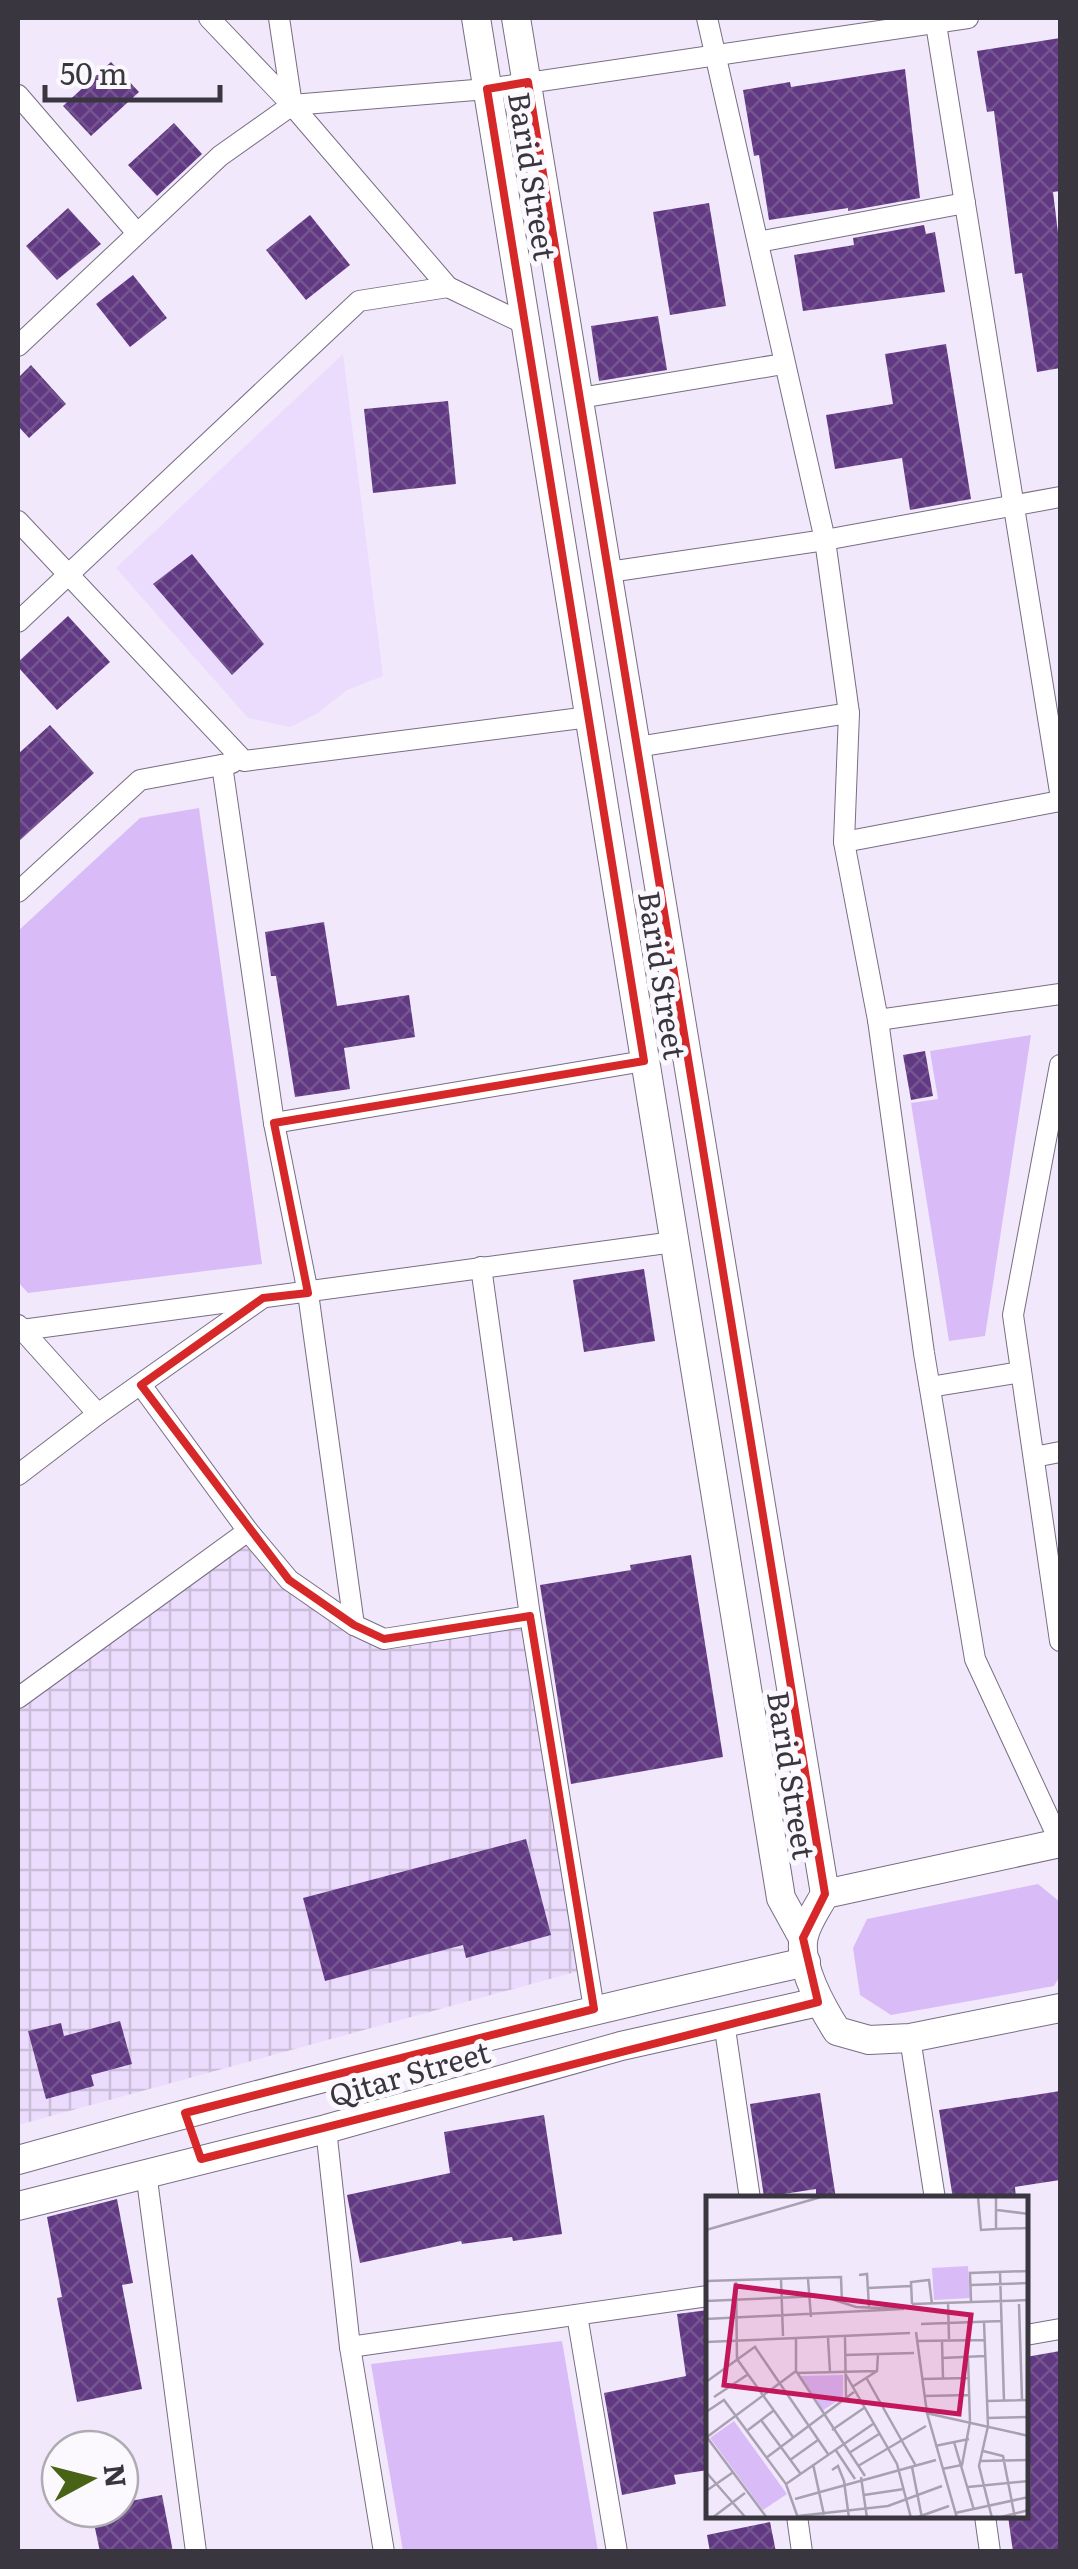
<svg xmlns="http://www.w3.org/2000/svg" width="1078" height="2569" font-family="Literata,serif">
	<defs>
		<pattern id="industrial-grid" width="8" height="8" patternUnits="userSpaceOnUse" patternTransform="scale(2.5)"><rect width="8" height="8" fill="#ebdbfc"/><path d="M0 4h8M4 0v8" fill="none" stroke="#cabdd9"/></pattern>
		<pattern id="building-cross-hatch" width="8" height="8" patternUnits="userSpaceOnUse" patternTransform="scale(2.5)"><rect width="8" height="8" fill="#613982"/><path d="M0 0l8 8M0 8l8-8" fill="none" stroke="#755590"/></pattern>
	</defs>
	<rect width="100%" height="100%" fill="#f2e8fc"/>
	<polygon fill="#ebdbfc" points="343,354 383,676 347,690 318,713 290,727 248,718 116,568"/>
	<polygon fill="url(#industrial-grid)" points="248,1531 289,1580 384,1639 530,1616 586,1969 18,2125 18,1698"/>
	<g fill="#d9bcf7">
		<polygon points="199,808 262,1264 28,1293 18,1282 18,931 140,818"/>
		<polygon points="1031,1035 985,1336 949,1341 911,1103 938,1099 930,1051"/>
		<polygon points="1038,1884 1060,1902 1060,1976 1054,1986 891,2015 860,1995 853,1948 867,1919"/>
		<polygon points="562,2341 598,2551 403,2551 371,2364"/>
	</g>
	<g fill="url(#building-cross-hatch)">
		<polygon points="1060,38 1060,191 1053,192 1060,249 1060,368 1037,372 1022,273 1015,274 994,111 987,112 977,51"/>
		<polygon points="111,62 139,92 91,136 63,106"/>
		<polygon points="905,69 920,198 848,211 848,208 769,220 759,155 754,156 743,90 790,82 791,87"/>
		<polygon points="174,123 202,154 157,196 128,165"/>
		<polygon points="709,203 726,306 670,315 653,212"/>
		<polygon points="68,208 101,244 57,280 26,246"/>
		<polygon points="310,215 350,265 306,300 266,250"/>
		<polygon points="924,225 926,234 935,232 945,292 803,311 794,255 854,245 853,238"/>
		<polygon points="133,275 167,318 130,347 96,304"/>
		<polygon points="658,316 667,370 599,381 591,326"/>
		<polygon points="946,344 971,499 910,510 902,458 835,469 826,415 893,404 885,354"/>
		<polygon points="31,365 66,404 29,438 18,426 18,378"/>
		<polygon points="448,401 456,484 373,493 364,409"/>
		<polygon points="192,554 264,644 232,675 153,584"/>
		<polygon points="68,616 110,662 57,710 18,667 18,662"/>
		<polygon points="50,725 94,773 18,842 18,754"/>
		<polygon points="324,922 337,1006 409,995 415,1037 344,1048 350,1089 295,1097 276,976 271,976 265,932"/>
		<polygon points="925,1051 933,1096 911,1100 903,1055"/>
		<polygon points="644,1269 655,1341 584,1352 573,1280"/>
		<polygon points="691,1555 723,1757 571,1784 540,1585 631,1570 630,1565"/>
		<polygon points="526,1839 551,1935 466,1958 463,1945 325,1981 303,1898"/>
		<polygon points="120,2021 132,2064 91,2075 94,2086 46,2099 28,2031 61,2023 64,2036"/>
		<polygon points="1060,2091 1060,2180 1015,2187 1016,2199 953,2199 939,2110"/>
		<polygon points="820,2093 836,2199 816,2199 816,2189 764,2197 750,2104"/>
		<polygon points="544,2115 562,2234 513,2241 512,2237 462,2244 461,2241 360,2263 347,2195 450,2173 444,2132"/>
		<polygon points="117,2199 133,2283 122,2285 142,2389 77,2402 57,2298 62,2297 47,2217"/>
		<polygon points="708,2310 708,2470 674,2475 676,2484 622,2495 604,2393 686,2376 677,2314"/>
		<polygon points="1060,2351 1060,2552 1013,2552 1008,2516 1026,2516 1026,2357"/>
		<polygon points="162,2495 173,2552 100,2552 91,2509 120,2509 120,2503"/>
		<polygon points="770,2522 776,2552 710,2552 707,2535"/>
	</g>
	<g fill="none" stroke-linecap="round" stroke-linejoin="round">
		<g stroke="#786d83" stroke-width="22">
			<g id="minor">
				<polyline points="209,18 292,105 448,287 525,324"/>
				<polyline points="279,18 292,105"/>
				<polyline points="707,18 825,540 849,713 844,842 878,1020 924,1353 975,1659 1060,1842"/>
				<polyline points="935,18 1060,792"/>
				<polyline points="18,95 137,233"/>
				<polyline points="758,242 965,203"/>
				<polyline points="18,346 220,156 292,105 487,89 968,18"/>
				<polyline points="580,398 783,364"/>
				<polyline points="18,521 244,761 589,717"/>
				<polyline points="609,572 825,540 1060,497"/>
				<polyline points="18,622 359,301 448,287"/>
				<polyline points="637,747 849,713"/>
				<polyline points="222,765 274,1123 308,1293 354,1625"/>
				<polyline points="844,842 1060,801"/>
				<polyline points="18,892 140,780 232,763"/>
				<polyline points="878,1020 1060,994"/>
				<polyline points="1060,1065 1013,1315 1060,1641"/>
				<polyline points="274,1123 644,1061"/>
				<polyline points="481,1267 530,1616 594,2009"/>
				<polyline points="18,1325 98,1414"/>
				<polyline points="22,1330 674,1242"/>
				<polyline points="141,1385 248,1531 289,1580 354,1625 384,1639 530,1616"/>
				<polyline points="930,1387 1021,1372"/>
				<polyline points="1034,1457 1060,1452"/>
				<polyline points="18,1475 98,1414 261,1299"/>
				<polyline points="18,1698 248,1531"/>
				<polyline points="724,2022 750,2199"/>
				<polyline points="910,2038 935,2199"/>
				<polyline points="326,2129 350,2347 384,2552"/>
				<polyline points="146,2172 196,2552"/>
				<polyline points="577,2315 617,2552"/>
				<polyline points="1026,2335 1060,2329"/>
				<polyline points="350,2347 708,2296"/>
				<polyline points="797,2516 802,2552"/>
				<polyline points="985,2516 990,2552"/>
			</g>
		</g>
		<g stroke="#786d83" stroke-width="30">
			<g id="secondary">
				<polyline points="476,18 781,1898 803,1938"/>
				<polyline points="516,18 825,1894"/>
				<path d="M1060 1843 825 1894C818 1907 807 1922 804 1936 797 1964 823 2009 837 2031L869 2040 910 2038 1060 2008"/>
				<path d="M18 2160C278 2087 541 2021 806 1962"/>
				<polyline points="18,2206 326,2129 621,2046 818,2002"/>
			</g>
		</g>
		<use href="#minor" stroke="#fff" stroke-width="20"/>
		<use href="#secondary" stroke="#fff" stroke-width="28"/>
	</g>
	<path fill="none" stroke="#d62828" stroke-width="8" stroke-linejoin="round" d="M528 82 825 1894 803 1938 818 2002 201 2159 185 2113 594 2009 530 1616 384 1639 354 1625 289 1580 141 1385 263 1298 308 1293 274 1123 644 1061 487 89Z"/>
	<g text-anchor="middle" dominant-baseline="central" stroke-width="10" stroke-linejoin="round" paint-order="stroke">
		<g font-size="30" fill="#3a3640" stroke="#fbf9fe">
			<text transform="translate(534 176) rotate(81)">Barid Street</text>
			<text transform="translate(664 975) rotate(81)">Barid Street</text>
			<text transform="translate(793 1775) rotate(81)">Barid Street</text>
			<text transform="translate(409 2072) rotate(-16)">Qitar Street</text>
		</g>
	</g>
	<g transform="translate(706 2196)">
		<rect width="322" height="322" fill="#f2e8fc"/>
		<path d="M262 70 264 102 228 104 226 72ZM137 179V201L116 215 94 180ZM28 225 81 298 57 314 4 242Z" fill="#d9bcf7"/>
		<path fill="none" stroke="#a8a1b1" stroke-width="2.5" d="M272 1 275 34 290 33M290 1V33L323 32M291 14 323 18M0 34 115 1M294 76 298 205M153 79 161 78 163 111M75 83 77 140M102 83 105 121M30 84 31 163 87 241M0 85 135 81 136 107M265 89 323 87M162 92 205 90M0 105 116 100 150 111 198 113M265 105 264 77 323 75M242 106 243 143M206 108 205 86 223 84 226 108M206 108 323 104M313 108 316 204M0 123 196 113M278 126 282 230 273 270 286 322M215 128 296 125M210 136 221 217 251 322M139 141 140 202M122 142 124 176M211 145 278 144M236 145 237 182M0 146 204 137M49 151 122 258M139 159 208 157M236 162 279 160M90 175 159 280M91 177 171 175M140 179 191 268 205 322M161 183 210 270M216 183 263 182M0 186 50 150M146 191 171 175 172 158M218 200 264 199M8 201 41 179M281 205 323 204M0 216 18 204 80 288 92 322M220 217 323 240M281 222 323 221M55 224 94 277M42 234 67 215M126 234 158 212M0 240 61 322M1 241 90 175V143M248 246 268 314M229 250 263 243M129 253 149 283M277 255 297 260 309 322M143 257 173 238M60 262 148 196M84 264 112 244M275 265 323 264M323 267V305M107 268 118 319M152 270 220 230M206 271 216 322M236 273 256 269 264 226 262 161M126 274 132 270 138 285 143 322M0 276 40 322M155 281 161 322M80 288 167 228M262 291 323 285M0 295 26 277M158 299 198 293M89 303 230 264M249 317 323 301M92 320 182 310 236 290M6 322 39 297M209 322 243 310M291 322 323 314"/>
		<path fill="#c2185b" fill-opacity="0.15" stroke="#c2185b" stroke-width="5" d="M30 90 265 119 253 218 18 189Z"/>
		<rect width="322" height="322" fill="none" stroke="#3a3640" stroke-width="5"/>
	</g>
	<rect width="1078" height="2569" fill="none" stroke="#3a3640" stroke-width="40"/>
	<g transform="translate(90 2479) rotate(83)"><circle r="48" fill="#fbf9fe" stroke="#aeabb2" stroke-width="2.5"/>
	<path d="M0-8L18 38L0 25L-18 38Z" fill="#486315"/>
	<text y="-15" font-size="28" font-weight="bold" text-anchor="middle" fill="#3a3640">N</text>
	</g>
	<path d="M45 85v15h175v-15" fill="none" stroke="#3a3640" stroke-width="5"/>
	<text x="60" y="85" font-size="30" fill="#3a3640" stroke="#fbf9fe" stroke-width="8" paint-order="stroke">50 m</text>
</svg>
